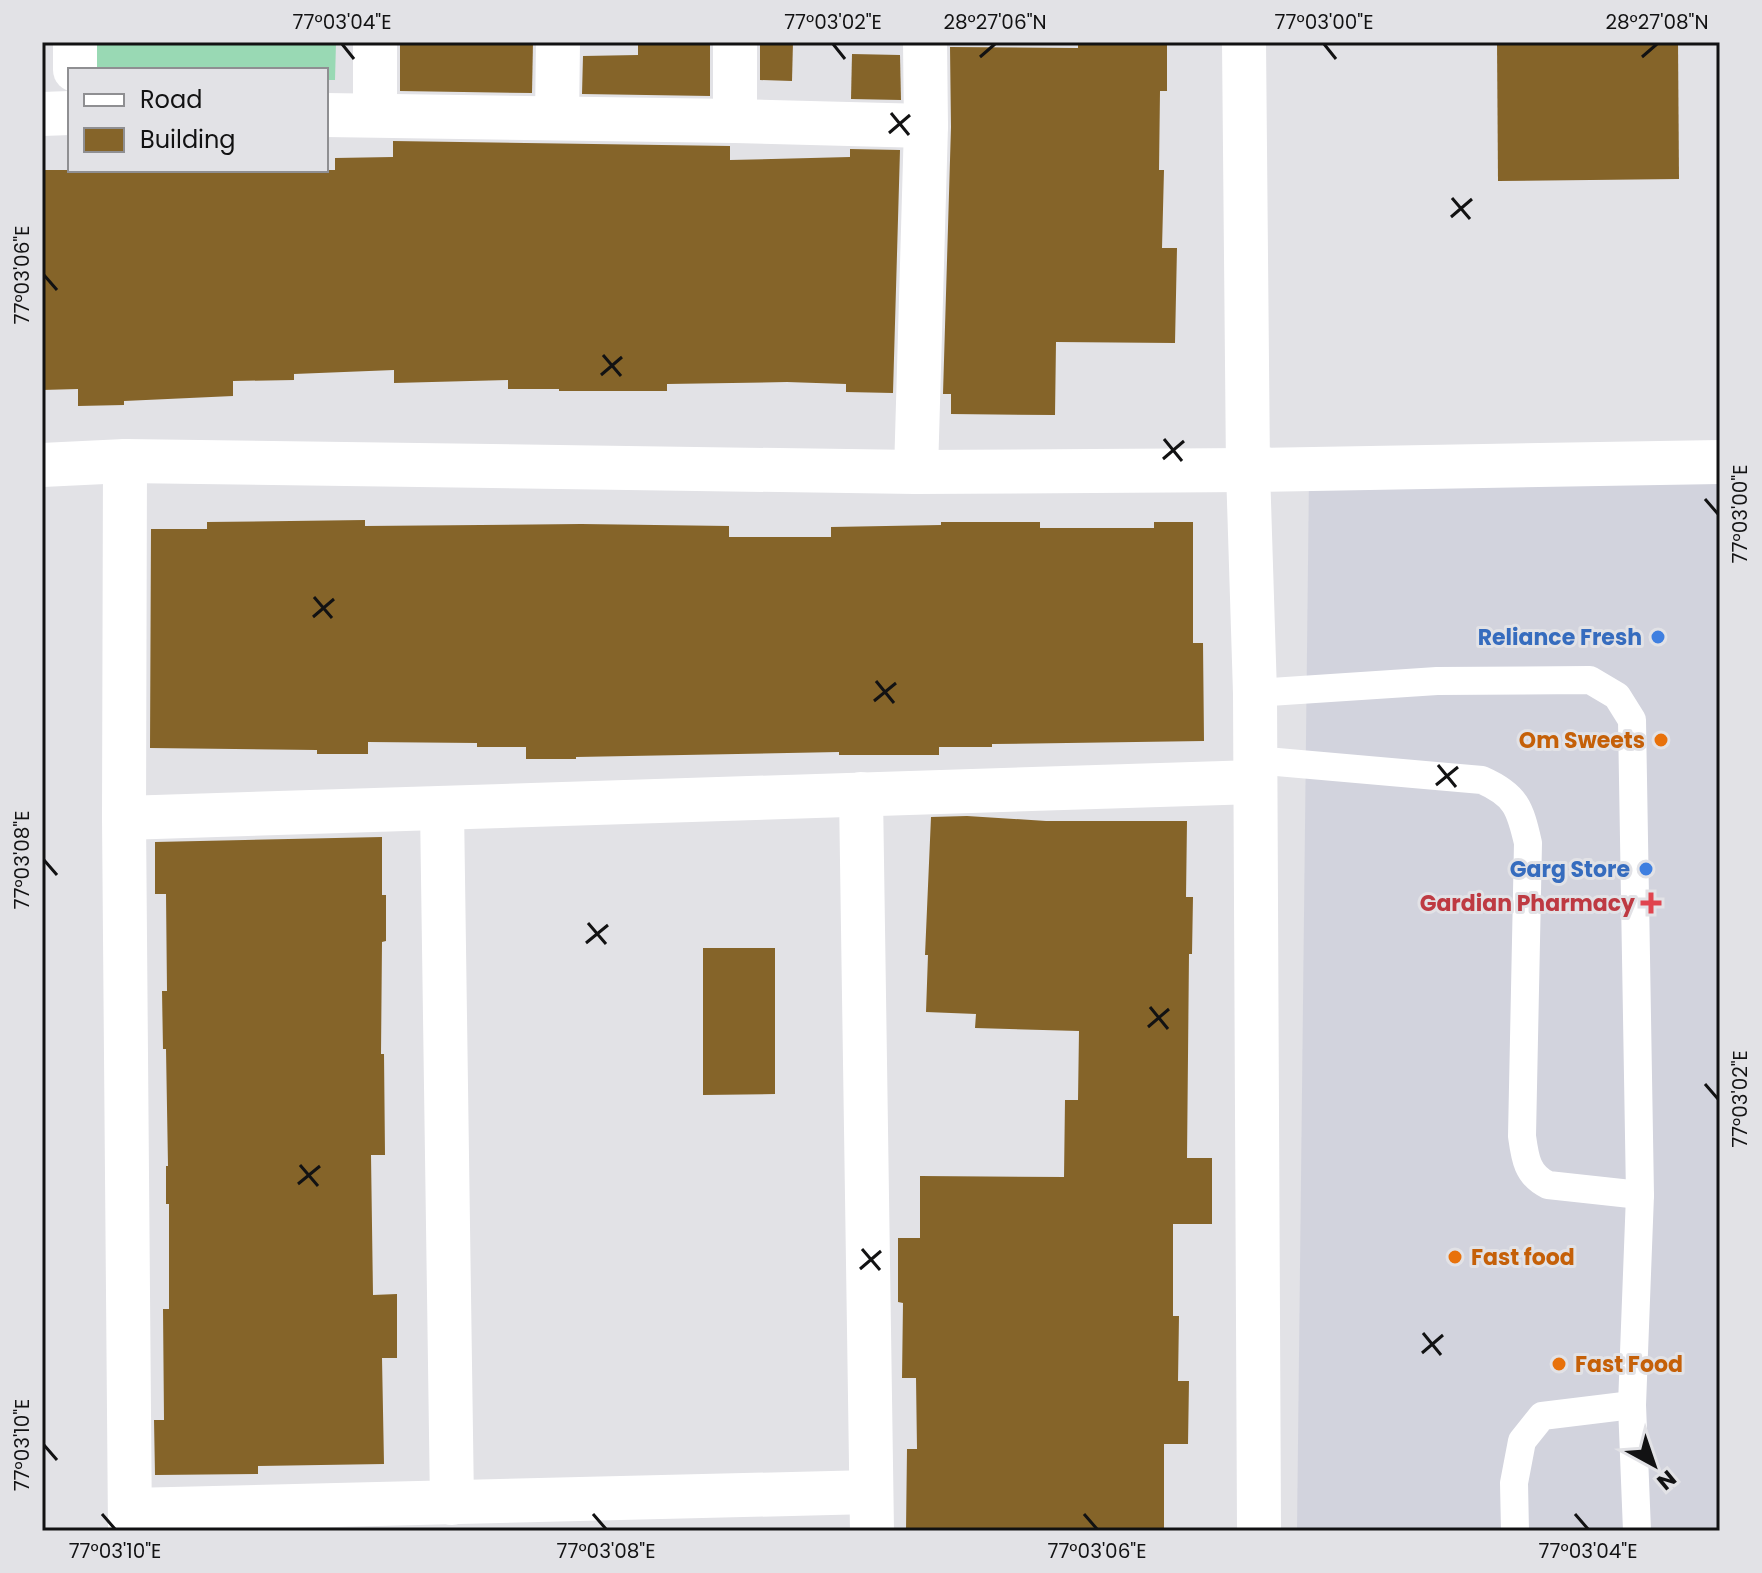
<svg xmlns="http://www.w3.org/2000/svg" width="1762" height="1573" font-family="Poppins,sans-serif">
	<rect width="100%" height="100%" fill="#e2e2e6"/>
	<polygon fill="#d2d3dd" points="1309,475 1720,478 1720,1531 1297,1531"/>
	<polygon fill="#99d9b4" points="97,42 336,42 335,80 326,80 326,70 97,70"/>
	<g fill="#856429">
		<polygon points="400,42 533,42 532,93 400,91"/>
		<polygon points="638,42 710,42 710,96 582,94 583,56 638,55"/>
		<polygon points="760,42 793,42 792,81 760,80"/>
		<polygon points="1078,42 1167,42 1167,91 1160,91 1159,170 1164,170 1162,248 1177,248 1175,343 1056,342 1055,415 951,414 951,394 943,394 951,127 950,47 1078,48"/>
		<polygon points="1497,42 1678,42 1679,179 1498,181"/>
		<polygon points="852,54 900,55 901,100 851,99"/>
		<polygon points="393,141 730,146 730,160 850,157 850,149 900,150 893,393 846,392 846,384 787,382 667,384 667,391 559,391 559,389 508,389 508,380 394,383 394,370 294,374 294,380 233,381 233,396 124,401 124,405 78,406 78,389 42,390 42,170 335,170 335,158 393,157"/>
		<polygon points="365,520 365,526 581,524 729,526 729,537 831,537 831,527 941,525 941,522 1040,522 1040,528 1154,528 1154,522 1193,522 1193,643 1203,643 1204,741 992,744 992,747 939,747 939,755 839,755 839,752 576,757 576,759 526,759 526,747 477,747 477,743 368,742 368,754 317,754 317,750 150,748 151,529 207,529 207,522"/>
		<polygon points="967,816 1046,821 1187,821 1186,897 1193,897 1192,954 1189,954 1187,1158 1212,1158 1212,1224 1173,1224 1173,1316 1179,1316 1178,1381 1189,1381 1188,1444 1164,1444 1164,1531 906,1531 907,1449 917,1449 916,1378 902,1378 903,1303 898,1302 898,1238 920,1238 920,1176 1064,1177 1065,1100 1078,1100 1079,1031 975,1028 976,1014 926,1012 928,955 925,955 931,817"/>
		<polygon points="382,837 382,895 386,895 386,941 382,942 381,1054 384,1054 385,1155 371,1155 373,1295 397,1294 397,1358 382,1358 384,1464 258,1466 258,1474 155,1475 154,1420 164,1420 163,1309 169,1309 169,1204 166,1204 166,1166 168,1166 166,1049 163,1049 162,991 167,991 166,894 155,894 155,842"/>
		<polygon points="703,948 775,948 775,1094 703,1095"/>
	</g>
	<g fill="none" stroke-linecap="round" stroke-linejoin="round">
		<g stroke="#fff" stroke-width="28">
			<polyline points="1255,693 1437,681 1590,680 1617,696 1632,720 1640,1195 1632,1405 1637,1531"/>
			<path d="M1255 760 1482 780C1516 795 1520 808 1528 843L1522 1136C1525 1158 1527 1175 1548 1185L1640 1195"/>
			<polyline points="1515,1531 1514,1483 1522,1441 1542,1416 1632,1405"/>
		</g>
		<g stroke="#fff" stroke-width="44">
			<polyline points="75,42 75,70"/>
			<polyline points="735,42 735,121"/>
			<polyline points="1244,42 1248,470 1255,693 1259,1531"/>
			<polyline points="42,114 70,113"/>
			<polyline points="326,115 735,121 926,126"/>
			<polyline points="375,115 375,42"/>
			<polyline points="557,118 558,42"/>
			<polyline points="125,461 124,818 130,1531"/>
			<polyline points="42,465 125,461 916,472 1248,470 1720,462"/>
			<polyline points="916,472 926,126 925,42"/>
			<polyline points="861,794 872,1531"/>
			<polyline points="442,808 452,1503"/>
			<polyline points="124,818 1255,782"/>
			<polyline points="130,1510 871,1492"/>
		</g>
	</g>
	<path fill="none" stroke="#121213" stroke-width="3" d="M342 44 354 59M833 44 845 59M1324 44 1336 59M980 57 995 44M1642 57 1657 44M891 113 909 135M889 133 910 115M1452 198 1470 219M1451 217 1472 199M44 275 57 290M603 355 621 376M601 375 622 357M1164 439 1182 461M1163 459 1184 441M1705 499 1718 514M314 597 332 618M313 617 334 599M876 681 894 703M874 701 896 683M1438 765 1456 787M1436 785 1458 767M44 860 57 875M588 923 606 944M586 943 608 925M1150 1007 1168 1029M1148 1027 1169 1009M1705 1084 1718 1099M300 1165 318 1186M298 1184 320 1166M862 1249 880 1270M860 1269 881 1251M1423 1333 1441 1355M1422 1353 1443 1335M44 1445 57 1460M102 1514 115 1529M593 1514 606 1529M1084 1514 1097 1529M1575 1514 1588 1529"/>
	<g fill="#3f7fe0" stroke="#e2e2e6" stroke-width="3">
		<circle cx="1658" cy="637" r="8"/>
		<circle cx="1646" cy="869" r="8"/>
	</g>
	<g fill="#e8710a" stroke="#e2e2e6" stroke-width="3">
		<circle cx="1661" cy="740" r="8"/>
		<circle cx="1455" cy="1257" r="8"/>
		<circle cx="1559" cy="1364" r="8"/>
	</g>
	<path fill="#e0444e" stroke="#e2e2e6" stroke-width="3" d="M1647 891h8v8h8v8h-8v8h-8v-8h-8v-8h8z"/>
	<g text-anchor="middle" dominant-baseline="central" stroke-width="6" stroke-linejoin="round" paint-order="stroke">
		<g font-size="22" font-weight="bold" fill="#366cbe" stroke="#e2e2e6" text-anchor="end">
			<text x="1642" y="637">Reliance Fresh</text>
			<text x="1630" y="869">Garg Store</text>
		</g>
		<g font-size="22" font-weight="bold" fill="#c56008" stroke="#e2e2e6" text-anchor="start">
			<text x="1645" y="740" text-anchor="end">Om Sweets</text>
			<text x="1471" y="1257">Fast food</text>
			<text x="1575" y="1364">Fast Food</text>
		</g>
		<g font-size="22" font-weight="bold" fill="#be3a42" stroke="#e2e2e6" text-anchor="end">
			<text x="1635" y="903">Gardian Pharmacy</text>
		</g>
	</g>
	<rect width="1762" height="1573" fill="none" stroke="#e2e2e6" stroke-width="88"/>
	<rect x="68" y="68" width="260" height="104" fill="#e2e2e6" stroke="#8f8f92" stroke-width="2"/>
	<rect x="84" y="94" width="40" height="12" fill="#ffffff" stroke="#8f8f92" stroke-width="2"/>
	<text x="140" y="108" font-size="24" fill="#121213">Road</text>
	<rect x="84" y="128" width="40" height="24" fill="#856429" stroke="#8f8f92" stroke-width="2"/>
	<text x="140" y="148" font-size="24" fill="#121213">Building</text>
	<g transform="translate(1654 1465) rotate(140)" stroke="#e2e2e6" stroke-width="6" paint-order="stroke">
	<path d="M0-6L14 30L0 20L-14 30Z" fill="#121213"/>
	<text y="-12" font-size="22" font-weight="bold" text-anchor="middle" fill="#121213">N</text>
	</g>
	<rect x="44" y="44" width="1674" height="1485" fill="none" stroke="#121213" stroke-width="3"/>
	<g font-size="20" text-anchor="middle" fill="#121213">
		<text x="342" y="29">77°03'04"E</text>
		<text x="833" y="29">77°03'02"E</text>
		<text x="995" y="29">28°27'06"N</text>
		<text x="1324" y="29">77°03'00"E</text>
		<text x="1657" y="29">28°27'08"N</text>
		<text transform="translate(22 275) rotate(-90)" y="7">77°03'06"E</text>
		<text transform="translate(1740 514) rotate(-90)" y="7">77°03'00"E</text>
		<text transform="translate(22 860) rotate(-90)" y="7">77°03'08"E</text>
		<text transform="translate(1740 1099) rotate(-90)" y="7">77°03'02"E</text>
		<text transform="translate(22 1445) rotate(-90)" y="7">77°03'10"E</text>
		<text x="115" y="1558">77°03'10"E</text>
		<text x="606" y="1558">77°03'08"E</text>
		<text x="1097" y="1558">77°03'06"E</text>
		<text x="1588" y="1558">77°03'04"E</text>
	</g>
</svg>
